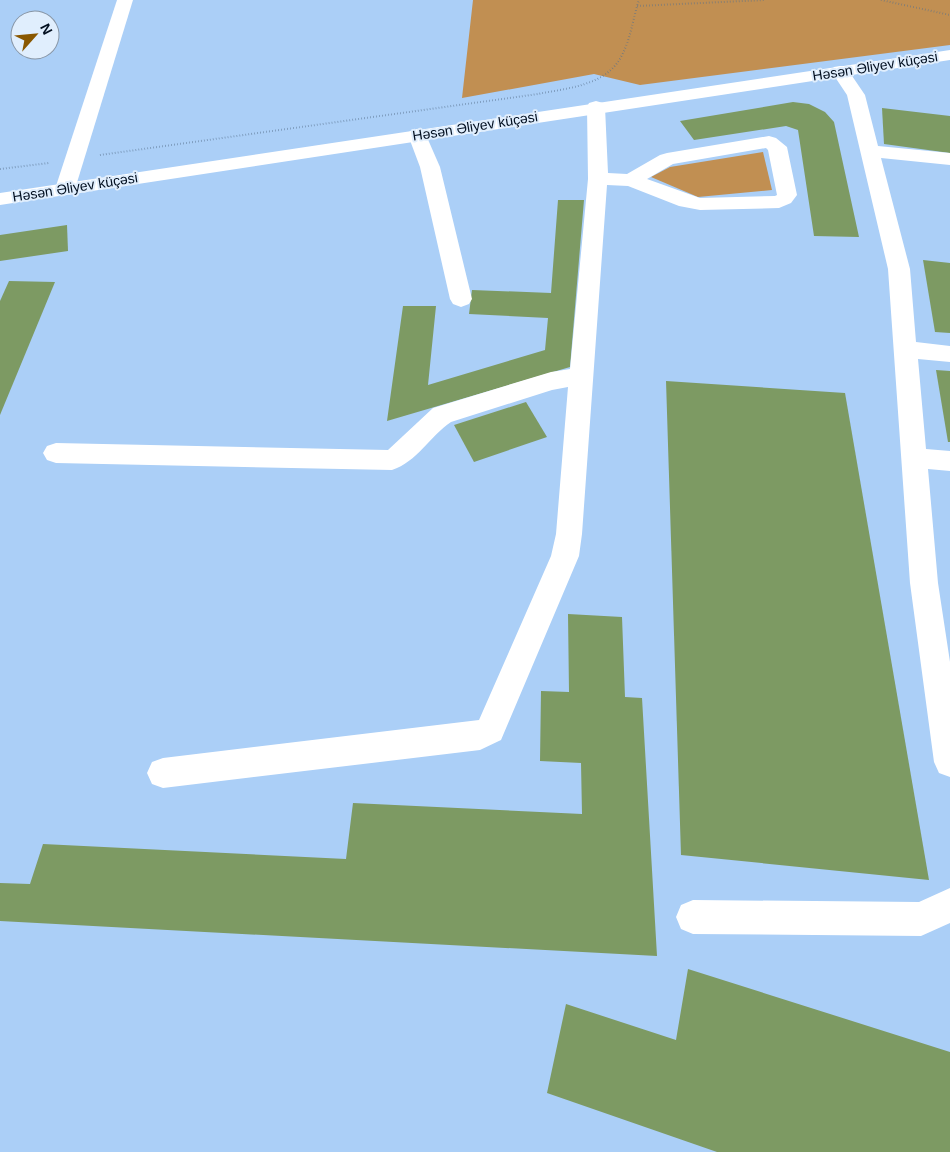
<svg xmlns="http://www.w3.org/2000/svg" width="950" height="1152" font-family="Arial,sans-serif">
	<rect width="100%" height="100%" fill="#abcff7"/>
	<g fill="#c18f52">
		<polygon points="473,0 950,0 950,45 640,85 594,74 462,98"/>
		<polygon points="763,152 772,190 698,197 651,177 670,167"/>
	</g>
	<g fill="#7d9a63">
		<polygon points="793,102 809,104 825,112 834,122 859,237 814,236 798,130 786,126 694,140 680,121"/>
		<polygon points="882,108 950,116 950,153 884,144"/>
		<polygon points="558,200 584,200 570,367 387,421 403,306 436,306 428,385 545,350 548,318 469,314 472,290 551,293"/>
		<polygon points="67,225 68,251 0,261 0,235"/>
		<polygon points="923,260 950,263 950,333 935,332"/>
		<polygon points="9,281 55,282 0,415 0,301"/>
		<polygon points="936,370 950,371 950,442 948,442"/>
		<polygon points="666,381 845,393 929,880 681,855"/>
		<polygon points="526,402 547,437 474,462 454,425"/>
		<polygon points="568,614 622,617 625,697 642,698 657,956 0,921 0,883 30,884 43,844 346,859 353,803 582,814 581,763 540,761 541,691 569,692"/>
		<polygon points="688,969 950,1052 950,1152 717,1152 547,1093 566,1004 676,1040"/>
	</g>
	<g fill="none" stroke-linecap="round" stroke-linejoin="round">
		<g stroke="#58718d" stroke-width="2" stroke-dasharray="0.5 2.5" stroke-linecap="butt">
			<polyline points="881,0 950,15"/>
			<polyline points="637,6 765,0"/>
			<path d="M100 155 538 94C567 88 607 86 622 55 631 38 633 18 639 0"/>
			<polyline points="0,169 49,163"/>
		</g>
		<g fill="#fff" fill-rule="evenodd">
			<polygon points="117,0 133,0 75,189 72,193 65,195 58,193 55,189"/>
			<polygon points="840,66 846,67 865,95 878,146 950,153 950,165 881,158 910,269 916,342 950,346 950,362 918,359 926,449 950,451 950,471 928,469 938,583 950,662 950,777 939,773 934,762 910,583 888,269 847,95 831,71 834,67"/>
			<path d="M596 101 603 103 605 107 608 173 627 174 660 155 667 153 769 136 776 138 787 147 797 195 791 203 779 208 700 210 679 206 628 186 607 185 582 534 579 556 501 740 480 750 163 788 152 784 147 773 152 762 163 758 479 720 551 556 556 534 568 387 552 390 451 422C430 436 417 462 392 470L56 463 47 460 43 453 47 446 56 443 388 450 433 408 551 372 570 369 588 179 587 107 589 103ZM766 148 768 150 777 195 775 196 700 198 647 179 673 164Z"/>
			<polygon points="417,129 424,131 426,135 440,167 472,299 469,304 461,307 453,304 450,299 420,167 408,135 410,131"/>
			<polygon points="950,888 950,923 921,936 693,934 681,929 676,917 681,905 693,900 919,902"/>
		</g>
		<polygon fill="#fff" fill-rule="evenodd" points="950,50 950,60 0,205 0,193"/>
	</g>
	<g text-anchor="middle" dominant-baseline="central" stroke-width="4" stroke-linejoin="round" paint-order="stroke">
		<g font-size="14" fill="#020f20" stroke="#e0eefd">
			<text transform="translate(875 66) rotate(-9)">Həsən Əliyev küçəsi</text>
			<text transform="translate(475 126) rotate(-9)">Həsən Əliyev küçəsi</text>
			<text transform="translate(75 187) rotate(-9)">Həsən Əliyev küçəsi</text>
		</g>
	</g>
	<g transform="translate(35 35) rotate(63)"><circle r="24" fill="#e0eefd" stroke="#8795a5"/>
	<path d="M0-4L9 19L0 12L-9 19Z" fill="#895700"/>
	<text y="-8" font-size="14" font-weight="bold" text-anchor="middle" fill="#020f20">N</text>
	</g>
</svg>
